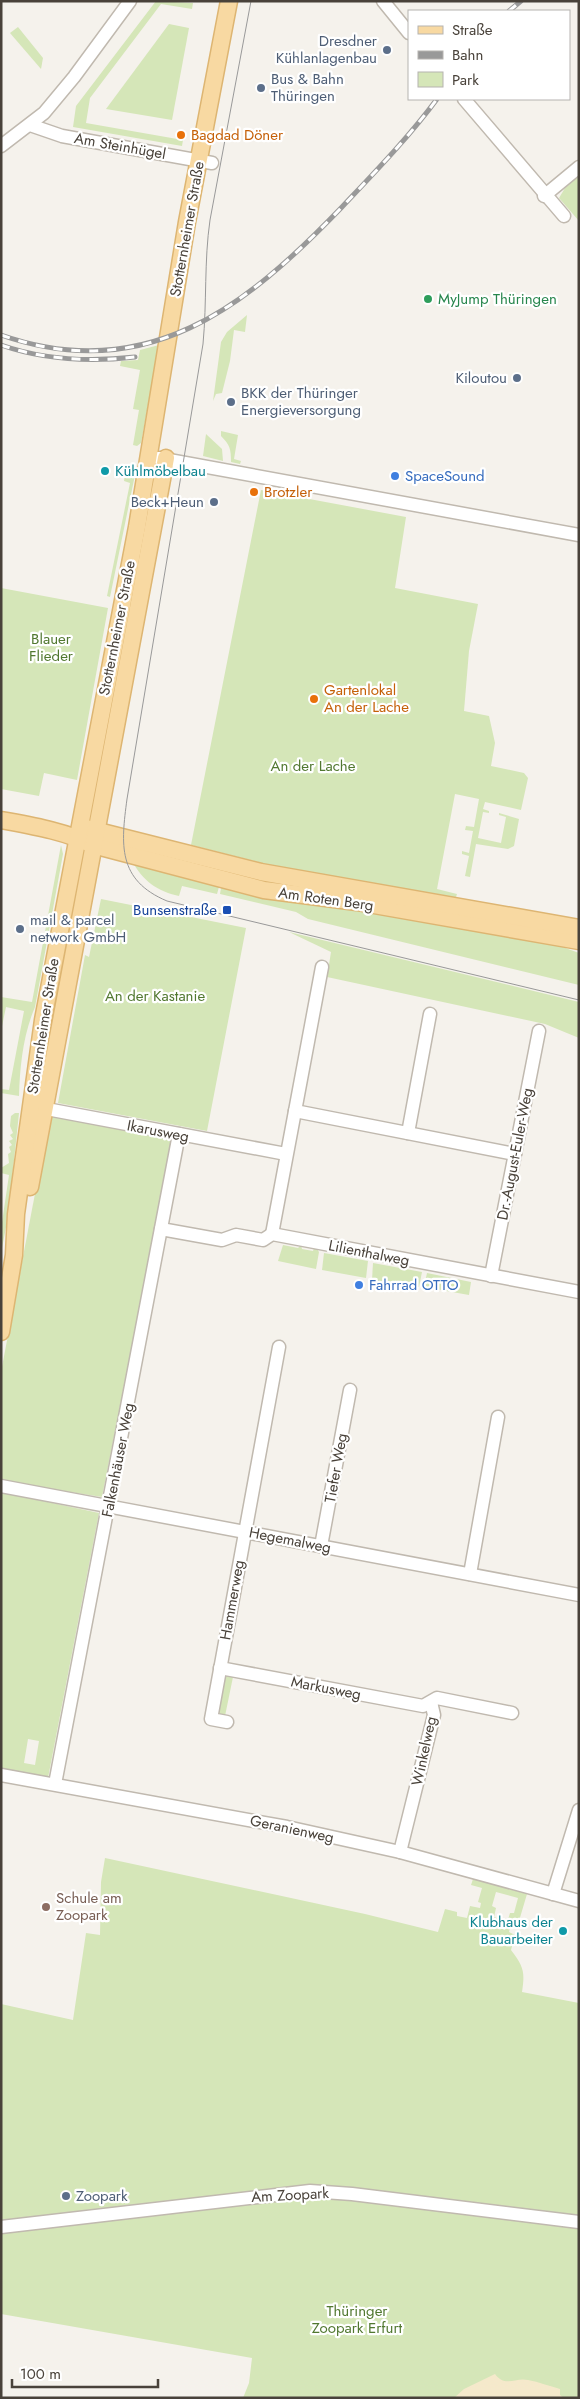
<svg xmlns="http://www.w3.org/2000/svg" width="580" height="2399" font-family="Jost,sans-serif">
	<rect width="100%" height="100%" fill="#f5f2ec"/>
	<g fill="#d5e6b8" fill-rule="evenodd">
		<polygon points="156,1 193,3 192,9 161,4 90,98 86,123 183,140 182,146 73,127 76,106"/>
		<polygon points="169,24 189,28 172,120 106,109"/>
		<polygon points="18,27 43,58 41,69 10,33"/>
		<polygon points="579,176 579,221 559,198 565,188"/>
		<polygon points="247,315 245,332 234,330 230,361 222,393 216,394 213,401 221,342 227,332"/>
		<polygon points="159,345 141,443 137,446 133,445 139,410 133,409 140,370 120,366 121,361 138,360 140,350"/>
		<path d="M221 431 238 435 234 459 241 461 240 464 231 462C231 449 230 445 221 436Z"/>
		<polygon points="206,434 222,449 223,461 203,456"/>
		<polygon points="126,468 136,470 110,597 107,596 130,483 124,481"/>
		<polygon points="261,490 406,517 395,588 478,604 469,651 464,711 489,716 495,743 491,766 524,773 528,778 521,810 485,802 483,809 489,811 489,813 483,812 478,838 501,843 506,817 499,815 499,813 519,819 514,846 508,849 476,844 470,877 465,876 469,856 462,854 462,851 469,853 473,831 465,830 466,826 474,827 479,799 455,794 437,889 457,894 455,900 266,864 191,845"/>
		<polygon points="1,588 108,608 77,780 44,773 39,796 1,789"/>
		<path d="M61 845 63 854 35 1007C23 1035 20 1066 19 1096L1 1093V1089L9 1090 24 1011 6 1007 1 1031V997L32 1002Z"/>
		<path d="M132 861 208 882 207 884 219 887 217 894 182 886 179 896C157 891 143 881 132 861Z"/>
		<polygon points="221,888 317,902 560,946 579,953 579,985 308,919 296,912 220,894"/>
		<polygon points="101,899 246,928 207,1131 58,1103 85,955 89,957"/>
		<polygon points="289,932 579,1002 579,1038 545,1024 327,977 331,952"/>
		<polygon points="15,1113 19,1113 8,1217 1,1253 1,1229 9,1175 1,1173 1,1168 9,1163 8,1154 11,1152 9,1147 12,1145 9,1141 13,1139 10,1135 13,1133 10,1126 11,1116"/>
		<polygon points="50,1115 168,1137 172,1142 102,1497 1,1481 1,1372"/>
		<polygon points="283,1245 298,1248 301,1245 302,1249 313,1251 314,1248 317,1249 319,1252 316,1269 278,1261"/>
		<polygon points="324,1253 368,1261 366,1278 322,1270"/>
		<polygon points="373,1263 422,1272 419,1287 372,1280"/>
		<polygon points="427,1273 471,1282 469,1295 424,1287"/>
		<path d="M1 1492 99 1513 48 1778 1 1770ZM28 1739 39 1741 35 1765 24 1763Z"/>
		<polygon points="224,1675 233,1677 225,1716 216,1714"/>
		<path d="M105 1858 365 1914 438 1932 445 1909 457 1912V1916L467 1918 470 1906 480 1908 481 1903 478 1902 482 1888 471 1885 473 1879 527 1894 519 1921 512 1920 509 1932 515 1935 511 1950C524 1967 525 1972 522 1992L579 2003V2398H243L249 2383 252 2358 1 2314V2004L73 2020 86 1933 100 1935 101 1882ZM496 1892 518 1898 514 1913H510L505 1930 498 1927 500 1919 494 1917 496 1908 492 1906Z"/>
	</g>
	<path fill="#f5e9cb" d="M495 2374C505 2388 515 2377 528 2380 539 2382 549 2386 560 2389V2395L564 2398H454L464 2389Z"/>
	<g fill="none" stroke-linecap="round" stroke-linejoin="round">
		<g stroke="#c0b9af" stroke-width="15">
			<g id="minor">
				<polyline points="383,1 409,33"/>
				<polyline points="464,99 564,216"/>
				<polyline points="30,125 62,136 212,163"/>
				<polyline points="1,146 44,113 74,77 130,1"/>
				<polyline points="544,196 579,167"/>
				<polyline points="158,458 579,535"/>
				<polyline points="36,1107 286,1154"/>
				<polyline points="295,1111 515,1154"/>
				<polyline points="408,1133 430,1014"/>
				<polyline points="161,1229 222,1240 236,1235 263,1240 272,1234 579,1292"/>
				<polyline points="272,1234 322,967"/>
				<polyline points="491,1276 539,1031"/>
				<polyline points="1,1486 579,1595"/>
				<polyline points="321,1546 350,1390"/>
				<polyline points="470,1574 498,1417"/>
				<polyline points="220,1668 423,1706 437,1698 512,1713"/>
				<polyline points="227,1722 211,1719 279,1347"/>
				<polyline points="1,1775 287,1827 400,1852 579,1901"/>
				<polyline points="55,1784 179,1134"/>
				<polyline points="400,1852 434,1715 431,1702"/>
				<polyline points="553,1894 579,1810"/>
				<polyline points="1,2227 310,2191 352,2194 579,2222"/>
			</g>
		</g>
		<g stroke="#ddb572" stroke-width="19">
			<g id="major">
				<path d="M1 820C33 826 64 831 93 845L264 890 357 902 579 941"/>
				<polyline points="86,828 261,872 579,928"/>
				<polyline points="30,1187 166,458"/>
				<polyline points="1,1332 14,1255 16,1214 43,1020 137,527 187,222 229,1"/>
			</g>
		</g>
		<use href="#minor" stroke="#fff" stroke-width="12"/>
		<use href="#major" stroke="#f8d9a2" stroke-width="16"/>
		<path stroke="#999" stroke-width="1" d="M251 1 210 220C204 261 207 302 203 344L127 799C121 844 117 880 167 901L579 1000"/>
		<g stroke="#999" stroke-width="5">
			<g id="rail">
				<polyline points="509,11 521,1"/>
				<path d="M1 335C147 386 246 307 342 207 375 172 409 137 437 99"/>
				<path d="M1 345C44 360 91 362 135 357"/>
			</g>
		</g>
		<use href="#rail" stroke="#fff" stroke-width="3" stroke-dasharray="9" stroke-linecap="butt"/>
	</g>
	<g fill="#5c6f8a" stroke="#fff" stroke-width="2">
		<circle cx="387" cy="50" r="5"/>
		<circle cx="261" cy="88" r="5"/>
		<circle cx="517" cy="378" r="5"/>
		<circle cx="231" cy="402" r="5"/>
		<circle cx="214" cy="502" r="5"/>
		<circle cx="20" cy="929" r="5"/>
		<circle cx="66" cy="2196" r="5"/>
	</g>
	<g fill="#e8710a" stroke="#fff" stroke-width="2">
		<circle cx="181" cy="135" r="5"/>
		<circle cx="254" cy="492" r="5"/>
		<circle cx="314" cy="699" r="5"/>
	</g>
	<circle fill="#2e9e5b" stroke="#fff" stroke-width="2" cx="428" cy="299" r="5"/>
	<g fill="#0f9aa8" stroke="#fff" stroke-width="2">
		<circle cx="105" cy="471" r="5"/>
		<circle cx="563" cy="1931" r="5"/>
	</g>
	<g fill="#3f7fe0" stroke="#fff" stroke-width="2">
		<circle cx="395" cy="476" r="5"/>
		<circle cx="359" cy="1285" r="5"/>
	</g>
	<rect fill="#1a4fb4" stroke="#fff" stroke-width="2" x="222" y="905" width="10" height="10" rx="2.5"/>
	<circle fill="#8d6e63" stroke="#fff" stroke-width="2" cx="46" cy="1907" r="5"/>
	<g text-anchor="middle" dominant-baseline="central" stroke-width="4.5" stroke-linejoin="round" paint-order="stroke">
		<g font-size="15" fill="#4e5e75" stroke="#fff" text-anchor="start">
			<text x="377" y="41" text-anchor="end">Dresdner<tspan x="377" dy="17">Kühlanlagenbau</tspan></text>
			<text x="271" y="79">Bus &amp; Bahn<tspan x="271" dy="17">Thüringen</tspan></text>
			<text x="507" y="378" text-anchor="end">Kiloutou</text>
			<text x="241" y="393">BKK der Thüringer<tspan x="241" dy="17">Energieversorgung</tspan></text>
			<text x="204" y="502" text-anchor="end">Beck+Heun</text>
			<text x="30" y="920">mail &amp; parcel<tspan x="30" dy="17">network GmbH</tspan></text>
			<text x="76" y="2196">Zoopark</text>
		</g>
		<g font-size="15" fill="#c56008" stroke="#fff" text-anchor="start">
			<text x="191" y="135">Bagdad Döner</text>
			<text x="264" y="492">Brotzler</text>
			<text x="324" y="690">Gartenlokal<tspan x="324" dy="17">An der Lache</tspan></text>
		</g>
		<g font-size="15" fill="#49423a" stroke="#fff">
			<text transform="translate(120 146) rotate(10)">Am Steinhügel</text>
			<text transform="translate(187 229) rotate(-80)">Stotternheimer Straße</text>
			<text transform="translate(117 628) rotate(-79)">Stotternheimer Straße</text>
			<text transform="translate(326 899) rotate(8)">Am Roten Berg</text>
			<text transform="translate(43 1026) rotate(-81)">Stotternheimer Straße</text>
			<text transform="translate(158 1131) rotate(11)">Ikarusweg</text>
			<text transform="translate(515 1154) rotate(-79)">Dr.-August-Euler-Weg</text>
			<text transform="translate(369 1253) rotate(11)">Lilienthalweg</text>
			<text transform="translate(118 1460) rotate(-79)">Falkenhäuser Weg</text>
			<text transform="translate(336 1468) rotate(-80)">Tiefer Weg</text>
			<text transform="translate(290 1540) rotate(11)">Hegemalweg</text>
			<text transform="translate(232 1600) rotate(-80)">Hammerweg</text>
			<text transform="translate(326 1688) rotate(11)">Markusweg</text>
			<text transform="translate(424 1751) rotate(-78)">Winkelweg</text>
			<text transform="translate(292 1829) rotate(12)">Geranienweg</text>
			<text transform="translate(290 2195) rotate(-3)">Am Zoopark</text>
		</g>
		<g font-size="15" fill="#27864d" stroke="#fff" text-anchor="start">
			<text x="438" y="299">MyJump Thüringen</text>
		</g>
		<g font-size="15" fill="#0d838f" stroke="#fff" text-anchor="start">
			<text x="115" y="471">Kühlmöbelbau</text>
			<text x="553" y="1922" text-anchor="end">Klubhaus der<tspan x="553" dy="17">Bauarbeiter</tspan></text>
		</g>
		<g font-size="15" fill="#366cbe" stroke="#fff" text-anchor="start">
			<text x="405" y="476">SpaceSound</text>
			<text x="369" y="1285">Fahrrad OTTO</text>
		</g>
		<g font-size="15" fill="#517830" stroke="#fff">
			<text x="51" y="639">Blauer<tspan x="51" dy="17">Flieder</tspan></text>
			<text x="313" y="766">An der Lache</text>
			<text x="155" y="996">An der Kastanie</text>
			<text x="357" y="2311">Thüringer<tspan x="357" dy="17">Zoopark Erfurt</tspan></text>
		</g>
		<g font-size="15" fill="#164399" stroke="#fff" text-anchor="end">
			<text x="217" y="910">Bunsenstraße</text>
		</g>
		<g font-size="15" fill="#785e54" stroke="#fff" text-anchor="start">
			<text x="56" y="1898">Schule am<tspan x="56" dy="17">Zoopark</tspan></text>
		</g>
	</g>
	<rect width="580" height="2399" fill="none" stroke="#49423a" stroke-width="5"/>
	<rect x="408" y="10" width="162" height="90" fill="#ffffff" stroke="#b6b3b0"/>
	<rect x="418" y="26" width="25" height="8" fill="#f8d9a2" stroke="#b6b3b0"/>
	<text x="452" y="35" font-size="15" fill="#49423a">Straße</text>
	<rect x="418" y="51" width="25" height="8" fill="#999999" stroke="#b6b3b0"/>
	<text x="452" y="60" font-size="15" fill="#49423a">Bahn</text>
	<rect x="418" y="72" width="25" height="15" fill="#d5e6b8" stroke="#b6b3b0"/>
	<text x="452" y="85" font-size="15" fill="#49423a">Park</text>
	<path d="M12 2379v8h146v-8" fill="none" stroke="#49423a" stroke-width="2.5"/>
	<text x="20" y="2379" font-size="15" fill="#49423a" stroke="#ffffff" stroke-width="4" paint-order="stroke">100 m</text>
</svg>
